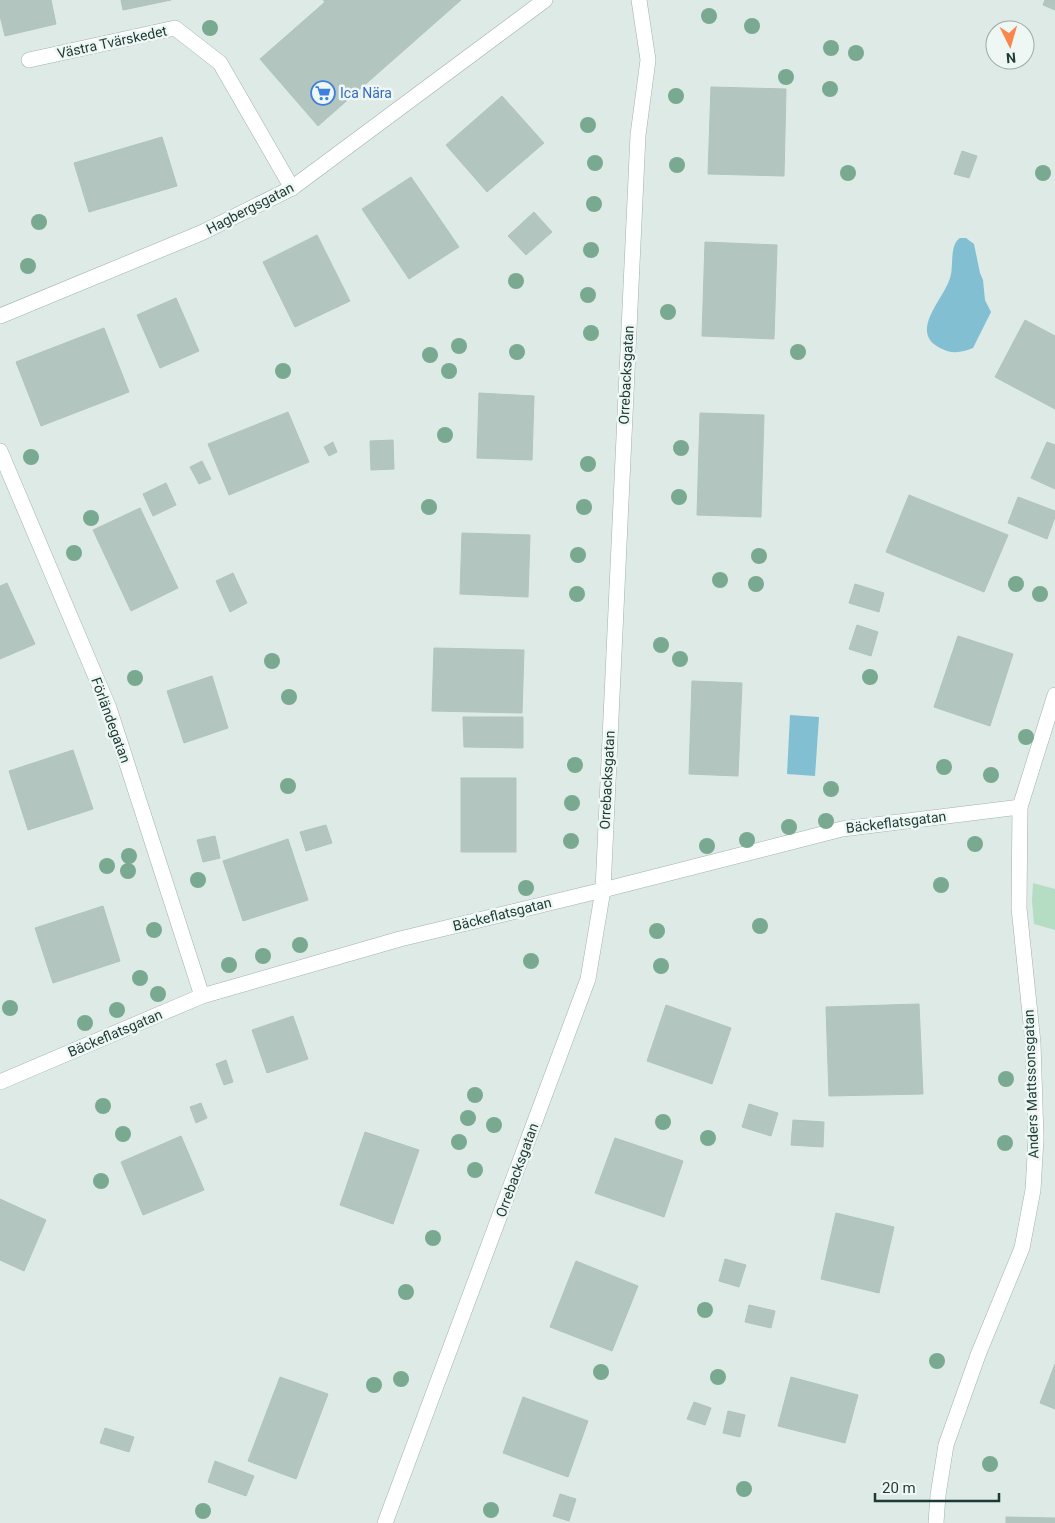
<svg xmlns="http://www.w3.org/2000/svg" width="1055" height="1523" font-family="Roboto,sans-serif">
	<rect width="100%" height="100%" fill="#deeae6"/>
	<polygon fill="#b5ddc3" points="1033,883 1055,889 1055,930 1034,924 1032,901"/>
	<g fill="#82bfd3">
		<path d="M960 238H966L974 244 980 273 983 280 985 300 991 312 973 348C961 353 951 354 940 348 908 332 944 299 950 278 954 267 949 245 960 238Z"/>
		<polygon points="790,715 819,717 815,776 787,774"/>
	</g>
	<g fill="#b3c5bf" stroke="#b0c4bd">
		<polygon points="0,0 51,0 56,24 5,36 0,16"/>
		<polygon points="121,0 171,0 123,10"/>
		<polygon points="323,0 461,0 318,126 260,59 325,2"/>
		<polygon points="1045,0 1055,0 1055,10 1043,5"/>
		<polygon points="711,87 786,89 784,176 708,174"/>
		<polygon points="502,96 544,143 487,192 446,145"/>
		<polygon points="162,137 177,186 89,212 74,163"/>
		<polygon points="962,151 977,156 969,178 954,174"/>
		<polygon points="411,177 459,247 409,279 362,209"/>
		<polygon points="534,212 552,232 526,255 508,236"/>
		<polygon points="317,235 350,301 295,327 263,262"/>
		<polygon points="705,242 777,245 774,339 702,336"/>
		<polygon points="176,298 199,351 160,368 137,315"/>
		<polygon points="1025,320 1055,336 1055,409 995,377"/>
		<polygon points="104,328 129,392 41,426 16,362"/>
		<polygon points="479,393 534,396 532,460 477,458"/>
		<polygon points="288,412 309,462 229,495 208,444"/>
		<polygon points="700,413 764,415 761,517 697,515"/>
		<polygon points="393,440 394,469 371,470 370,441"/>
		<polygon points="333,442 337,452 329,456 324,447"/>
		<polygon points="1047,442 1055,445 1055,489 1031,478"/>
		<polygon points="202,461 211,479 199,484 190,467"/>
		<polygon points="166,483 176,505 153,516 143,494"/>
		<polygon points="909,495 1008,535 984,592 886,552"/>
		<polygon points="1018,497 1055,511 1055,517 1047,539 1008,523"/>
		<polygon points="140,508 178,588 131,611 93,530"/>
		<polygon points="462,533 530,535 528,597 460,594"/>
		<polygon points="233,573 247,603 230,612 216,581"/>
		<polygon points="7,583 35,644 0,659 0,586"/>
		<polygon points="855,584 884,593 879,612 849,603"/>
		<polygon points="857,625 878,632 871,656 849,649"/>
		<polygon points="958,636 1013,654 990,726 934,707"/>
		<polygon points="434,648 524,650 522,713 432,711"/>
		<polygon points="212,676 228,728 184,743 167,691"/>
		<polygon points="692,681 742,683 738,776 689,774"/>
		<polygon points="463,717 523,717 523,748 464,747"/>
		<polygon points="73,750 93,809 28,830 9,771"/>
		<rect x="461" y="778" width="55" height="74"/>
		<polygon points="326,825 332,843 306,851 300,832"/>
		<polygon points="215,836 220,858 203,862 197,840"/>
		<polygon points="288,839 308,900 243,921 223,861"/>
		<polygon points="103,906 120,961 53,983 35,928"/>
		<polygon points="919,1004 923,1094 829,1096 826,1007"/>
		<polygon points="666,1005 731,1028 712,1084 647,1061"/>
		<polygon points="293,1016 308,1059 267,1073 252,1030"/>
		<polygon points="226,1060 233,1082 224,1085 216,1064"/>
		<polygon points="201,1103 207,1118 196,1123 190,1107"/>
		<polygon points="749,1104 778,1113 771,1136 742,1127"/>
		<polygon points="793,1120 824,1122 823,1147 791,1145"/>
		<polygon points="365,1132 419,1150 393,1224 340,1205"/>
		<polygon points="181,1136 204,1190 143,1215 121,1162"/>
		<polygon points="615,1138 683,1161 664,1217 595,1193"/>
		<polygon points="0,1199 46,1220 24,1271 0,1260"/>
		<polygon points="836,1213 894,1227 879,1293 821,1279"/>
		<polygon points="725,1259 746,1265 739,1287 719,1281"/>
		<polygon points="576,1261 638,1286 612,1351 550,1327"/>
		<polygon points="749,1305 775,1311 771,1328 745,1322"/>
		<polygon points="1055,1364 1055,1409 1040,1403"/>
		<polygon points="280,1377 328,1394 296,1479 248,1461"/>
		<polygon points="791,1377 858,1395 845,1443 778,1426"/>
		<polygon points="523,1397 588,1421 568,1477 503,1453"/>
		<polygon points="694,1402 711,1408 705,1425 687,1419"/>
		<polygon points="728,1411 745,1415 740,1437 723,1433"/>
		<polygon points="105,1428 134,1437 129,1452 100,1443"/>
		<polygon points="215,1461 254,1476 246,1496 208,1482"/>
		<polygon points="560,1494 576,1499 569,1521 553,1516"/>
		<polygon points="1006,1517 1055,1518 1055,1523 1006,1523"/>
	</g>
	<g fill="none" stroke-linecap="round" stroke-linejoin="round">
		<g stroke="#a1b2ad" stroke-width="16">
			<g id="street">
				<polyline points="29,60 175,28 220,63 292,188"/>
				<polyline points="0,316 201,233 292,188 545,0"/>
				<polyline points="0,451 109,708 202,996"/>
				<polyline points="0,1082 202,996 400,939 603,890 842,829 1020,807"/>
				<polyline points="385,1523 588,979 603,890 638,135 648,60 639,0"/>
				<polyline points="936,1523 938,1495 946,1445 978,1355 1022,1248 1033,1190 1036,1138 1033,1043 1019,908 1020,807 1055,695"/>
			</g>
		</g>
		<use href="#street" stroke="#fff" stroke-width="15"/>
	</g>
	<g fill="#79a991">
		<circle cx="709" cy="16" r="8"/>
		<circle cx="752" cy="26" r="8"/>
		<circle cx="210" cy="28" r="8"/>
		<circle cx="831" cy="48" r="8"/>
		<circle cx="856" cy="53" r="8"/>
		<circle cx="786" cy="77" r="8"/>
		<circle cx="830" cy="89" r="8"/>
		<circle cx="676" cy="96" r="8"/>
		<circle cx="588" cy="125" r="8"/>
		<circle cx="595" cy="163" r="8"/>
		<circle cx="677" cy="165" r="8"/>
		<circle cx="848" cy="173" r="8"/>
		<circle cx="1043" cy="173" r="8"/>
		<circle cx="594" cy="204" r="8"/>
		<circle cx="39" cy="222" r="8"/>
		<circle cx="591" cy="250" r="8"/>
		<circle cx="28" cy="266" r="8"/>
		<circle cx="516" cy="281" r="8"/>
		<circle cx="588" cy="295" r="8"/>
		<circle cx="668" cy="312" r="8"/>
		<circle cx="591" cy="333" r="8"/>
		<circle cx="459" cy="346" r="8"/>
		<circle cx="517" cy="352" r="8"/>
		<circle cx="798" cy="352" r="8"/>
		<circle cx="430" cy="355" r="8"/>
		<circle cx="283" cy="371" r="8"/>
		<circle cx="449" cy="371" r="8"/>
		<circle cx="445" cy="435" r="8"/>
		<circle cx="681" cy="448" r="8"/>
		<circle cx="31" cy="457" r="8"/>
		<circle cx="588" cy="464" r="8"/>
		<circle cx="679" cy="497" r="8"/>
		<circle cx="429" cy="507" r="8"/>
		<circle cx="584" cy="507" r="8"/>
		<circle cx="91" cy="518" r="8"/>
		<circle cx="74" cy="553" r="8"/>
		<circle cx="578" cy="555" r="8"/>
		<circle cx="759" cy="556" r="8"/>
		<circle cx="720" cy="580" r="8"/>
		<circle cx="756" cy="584" r="8"/>
		<circle cx="1016" cy="584" r="8"/>
		<circle cx="577" cy="594" r="8"/>
		<circle cx="1040" cy="594" r="8"/>
		<circle cx="661" cy="645" r="8"/>
		<circle cx="680" cy="659" r="8"/>
		<circle cx="272" cy="661" r="8"/>
		<circle cx="870" cy="677" r="8"/>
		<circle cx="135" cy="678" r="8"/>
		<circle cx="289" cy="697" r="8"/>
		<circle cx="1026" cy="737" r="8"/>
		<circle cx="575" cy="765" r="8"/>
		<circle cx="944" cy="767" r="8"/>
		<circle cx="991" cy="775" r="8"/>
		<circle cx="288" cy="786" r="8"/>
		<circle cx="831" cy="789" r="8"/>
		<circle cx="572" cy="803" r="8"/>
		<circle cx="826" cy="821" r="8"/>
		<circle cx="789" cy="827" r="8"/>
		<circle cx="747" cy="840" r="8"/>
		<circle cx="571" cy="841" r="8"/>
		<circle cx="975" cy="844" r="8"/>
		<circle cx="707" cy="846" r="8"/>
		<circle cx="129" cy="856" r="8"/>
		<circle cx="107" cy="866" r="8"/>
		<circle cx="128" cy="871" r="8"/>
		<circle cx="198" cy="880" r="8"/>
		<circle cx="941" cy="885" r="8"/>
		<circle cx="526" cy="888" r="8"/>
		<circle cx="760" cy="926" r="8"/>
		<circle cx="154" cy="930" r="8"/>
		<circle cx="657" cy="931" r="8"/>
		<circle cx="300" cy="945" r="8"/>
		<circle cx="263" cy="956" r="8"/>
		<circle cx="531" cy="961" r="8"/>
		<circle cx="229" cy="965" r="8"/>
		<circle cx="661" cy="966" r="8"/>
		<circle cx="140" cy="978" r="8"/>
		<circle cx="158" cy="994" r="8"/>
		<circle cx="10" cy="1008" r="8"/>
		<circle cx="117" cy="1010" r="8"/>
		<circle cx="85" cy="1023" r="8"/>
		<circle cx="1006" cy="1079" r="8"/>
		<circle cx="475" cy="1095" r="8"/>
		<circle cx="103" cy="1106" r="8"/>
		<circle cx="468" cy="1118" r="8"/>
		<circle cx="663" cy="1122" r="8"/>
		<circle cx="494" cy="1125" r="8"/>
		<circle cx="123" cy="1134" r="8"/>
		<circle cx="708" cy="1138" r="8"/>
		<circle cx="459" cy="1142" r="8"/>
		<circle cx="1005" cy="1143" r="8"/>
		<circle cx="475" cy="1170" r="8"/>
		<circle cx="101" cy="1181" r="8"/>
		<circle cx="433" cy="1238" r="8"/>
		<circle cx="406" cy="1292" r="8"/>
		<circle cx="705" cy="1310" r="8"/>
		<circle cx="937" cy="1361" r="8"/>
		<circle cx="601" cy="1372" r="8"/>
		<circle cx="718" cy="1377" r="8"/>
		<circle cx="401" cy="1379" r="8"/>
		<circle cx="374" cy="1385" r="8"/>
		<circle cx="990" cy="1464" r="8"/>
		<circle cx="744" cy="1489" r="8"/>
		<circle cx="491" cy="1510" r="8"/>
		<circle cx="203" cy="1511" r="8"/>
	</g>
	<defs>
		<g id="supermarket-ring" transform="scale(1.25)"><circle r="9.5" fill="#eef7f3" stroke="#3f7fe0" stroke-width="1.5"/><path d="M-6-5.5h2.5l.6 2H6L4.5 2H-2.5L-4.4-4H-6ZM-1.5 3.2a1.3 1.3 0 1 0 .1 0ZM3 3.2a1.3 1.3 0 1 0 .1 0Z" fill="#3f7fe0"/></g>
	</defs>
	<g fill-rule="evenodd">
		<use href="#supermarket-ring" x="323" y="93"/>
	</g>
	<g text-anchor="middle" dominant-baseline="central" stroke-width="5" stroke-linejoin="round" paint-order="stroke">
		<g font-size="14" fill="#1e3a35" stroke="#eef7f3">
			<text transform="translate(112 42) rotate(-12)">Västra Tvärskedet</text>
			<text transform="translate(250 208) rotate(-27)">Hagbergsgatan</text>
			<text transform="translate(626 375) rotate(-87)">Orrebacksgatan</text>
			<text transform="translate(111 720) rotate(70)">Förländegatan</text>
			<text transform="translate(607 780) rotate(-87)">Orrebacksgatan</text>
			<text transform="translate(896 822) rotate(-7)">Bäckeflatsgatan</text>
			<text transform="translate(502 914) rotate(-14)">Bäckeflatsgatan</text>
			<text transform="translate(115 1033) rotate(-23)">Bäckeflatsgatan</text>
			<text transform="translate(1031 1084) rotate(-92)">Anders Mattssonsgatan</text>
			<text transform="translate(517 1170) rotate(-70)">Orrebacksgatan</text>
		</g>
		<g font-size="14" fill="#366cbe" stroke="#eef7f3" text-anchor="start">
			<text x="340" y="93">Ica Nära</text>
		</g>
	</g>
	<g transform="translate(1010 45) rotate(175)"><circle r="24" fill="#eef7f3" stroke="#9baba7"/>
	<path d="M0-4L9 19L0 12L-9 19Z" fill="#f8874d"/>
	<text y="-8" font-size="14" font-weight="bold" text-anchor="middle" fill="#1e3a35">N</text>
	</g>
	<path d="M875 1493v8h124v-8" fill="none" stroke="#1e3a35" stroke-width="2.5"/>
	<text x="882" y="1493" font-size="15" fill="#1e3a35" stroke="#eef7f3" stroke-width="4" paint-order="stroke">20 m</text>
</svg>
